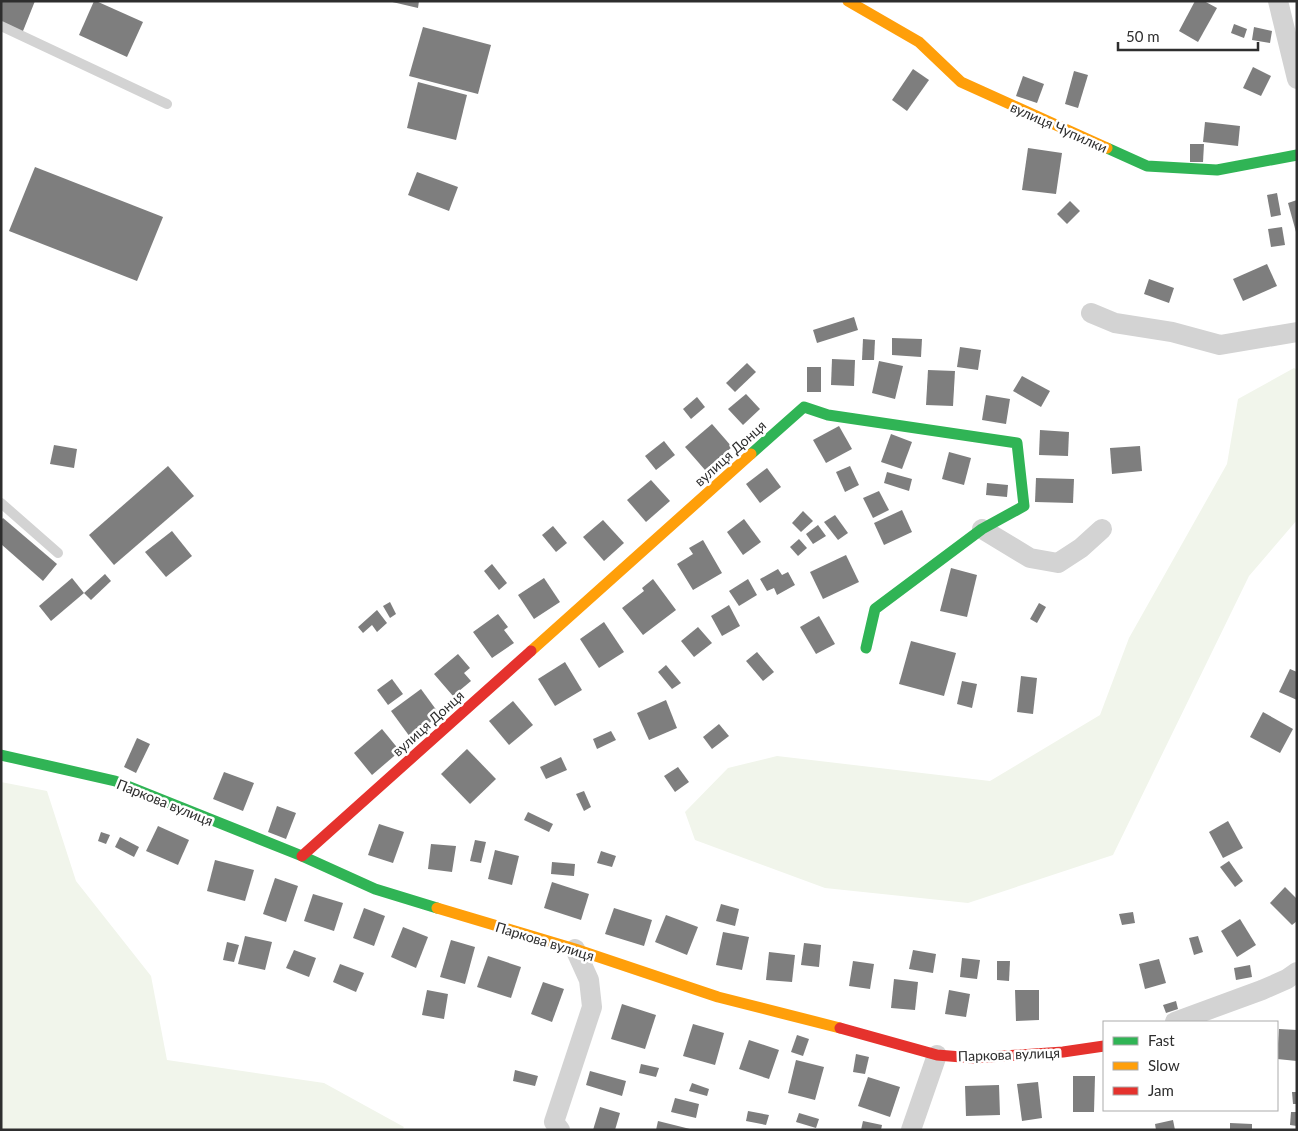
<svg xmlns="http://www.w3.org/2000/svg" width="1298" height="1131" font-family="Lato,sans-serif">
	<rect width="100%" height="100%" fill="#fff"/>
	<g fill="#f1f5eb">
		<polygon points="1294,368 1297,370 1297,520 1249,576 1113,855 968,903 825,888 695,840 685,812 728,768 777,756 990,781 1100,715 1129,638 1227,464 1238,399"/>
		<polygon points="1,782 47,791 76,881 151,976 167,1060 324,1083 404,1127 402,1130 1,1130"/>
	</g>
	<g fill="#7e7e7e">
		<polygon points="1,1 35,1 21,36 1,27"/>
		<polygon points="94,1 96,1 143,22 127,57 79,35"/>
		<polygon points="388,1 419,1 418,8"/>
		<polygon points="1195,1 1204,1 1217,8 1198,42 1179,31"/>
		<polygon points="1234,24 1247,29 1244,38 1231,33"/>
		<polygon points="423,27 491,45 478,94 409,76"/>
		<polygon points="1254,27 1272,31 1270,43 1252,40"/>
		<polygon points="1253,67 1271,76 1261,96 1243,88"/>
		<polygon points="913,69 929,80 907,111 892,100"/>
		<polygon points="1074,71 1088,75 1078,108 1065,104"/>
		<polygon points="1023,76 1044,84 1037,103 1016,96"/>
		<polygon points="418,82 467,95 456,140 407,128"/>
		<polygon points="1205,122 1240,126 1238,146 1203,142"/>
		<polygon points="1190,144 1204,144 1203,162 1190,162"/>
		<polygon points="1028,148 1062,153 1056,194 1022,190"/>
		<polygon points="35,167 163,217 137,281 9,231"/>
		<polygon points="417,172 458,187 449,211 408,195"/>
		<polygon points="1277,193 1281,215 1271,217 1267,195"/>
		<polygon points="1297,200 1297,232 1296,232 1288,203"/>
		<polygon points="1070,201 1080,211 1067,224 1057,214"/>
		<polygon points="1282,227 1285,245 1271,247 1268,229"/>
		<polygon points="1267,264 1277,286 1243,301 1233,279"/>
		<polygon points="1149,279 1174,288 1169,303 1144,294"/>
		<polygon points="854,317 858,330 817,343 813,330"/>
		<polygon points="892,338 922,339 921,357 892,355"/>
		<polygon points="863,339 875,340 874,360 862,360"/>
		<polygon points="960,347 981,350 978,370 957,367"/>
		<polygon points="832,359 855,360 854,386 831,385"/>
		<polygon points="879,361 903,366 895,399 872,393"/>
		<polygon points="747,363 756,372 735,392 726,383"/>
		<rect x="807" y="367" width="14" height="25"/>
		<polygon points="928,370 955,371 953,406 926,405"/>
		<polygon points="1022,376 1050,391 1041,407 1013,391"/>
		<polygon points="746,394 760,409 743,425 728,409"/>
		<polygon points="986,395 1010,399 1006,424 982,420"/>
		<polygon points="697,397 705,407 691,419 683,409"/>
		<polygon points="712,424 732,447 705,470 685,447"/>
		<polygon points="839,426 852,449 826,463 813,440"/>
		<polygon points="1040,430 1069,432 1068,456 1039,455"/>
		<polygon points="891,434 912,442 902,469 881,462"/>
		<polygon points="664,441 675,455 656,470 645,456"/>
		<polygon points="54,445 77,449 74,468 50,464"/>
		<polygon points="1140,446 1142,471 1112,474 1110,448"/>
		<polygon points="949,452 971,458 964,485 942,479"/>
		<polygon points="168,466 194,496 114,565 89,535"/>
		<polygon points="850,466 859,485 845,492 836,472"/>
		<polygon points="767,468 781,487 760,503 746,484"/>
		<polygon points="887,472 912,479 909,491 884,483"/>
		<polygon points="1036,478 1074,479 1073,503 1035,502"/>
		<polygon points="651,480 670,501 646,522 627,500"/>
		<polygon points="987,483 1008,485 1007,497 986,495"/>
		<polygon points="879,491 889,510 873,518 863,498"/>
		<polygon points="902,510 912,532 884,545 874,523"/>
		<polygon points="803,511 813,521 801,532 792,523"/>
		<polygon points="835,515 848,533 838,540 824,522"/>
		<polygon points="3,518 57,564 43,581 1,544 1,520"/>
		<polygon points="744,519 761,542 743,555 727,532"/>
		<polygon points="603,520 624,543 604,561 583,537"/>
		<polygon points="818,525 826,536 813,544 806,534"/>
		<polygon points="553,526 567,543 556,552 542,535"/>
		<polygon points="172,531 192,556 166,577 145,552"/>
		<polygon points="799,539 807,548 798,556 790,547"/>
		<polygon points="703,540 722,573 693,590 677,564 693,554 689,548"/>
		<polygon points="846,555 859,582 823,599 810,572"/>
		<polygon points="492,564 507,583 499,590 484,571"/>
		<polygon points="951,568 977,575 967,617 940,611"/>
		<polygon points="778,569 782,575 788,572 795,585 777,595 774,588 767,591 760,579"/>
		<polygon points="105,574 111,581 91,600 84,593"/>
		<polygon points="72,578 84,593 51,621 39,606"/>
		<polygon points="544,578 560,602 534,619 518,595"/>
		<polygon points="653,579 676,610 643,635 622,608 644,591 642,588"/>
		<polygon points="748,579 757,595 739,606 729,591"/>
		<polygon points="390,602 396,614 390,618 383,606"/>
		<polygon points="1039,603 1046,607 1037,623 1030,619"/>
		<polygon points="729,605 740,626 722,636 711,616"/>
		<polygon points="377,610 387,623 377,632 372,625 363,633 358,627"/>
		<polygon points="498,614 508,627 504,630 514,643 492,658 473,632"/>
		<polygon points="819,616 835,644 816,654 800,627"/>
		<polygon points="604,622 624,652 599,668 580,639"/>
		<polygon points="698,627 712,643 694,657 681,641"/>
		<polygon points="911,641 956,653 944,696 899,684"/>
		<polygon points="757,652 774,672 763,681 746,661"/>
		<polygon points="458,654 470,668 464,673 471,681 453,696 434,674"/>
		<polygon points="565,662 582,690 555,706 538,679"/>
		<polygon points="666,665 681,683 672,689 658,672"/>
		<polygon points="1290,669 1297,672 1297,700 1279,692"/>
		<polygon points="1021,676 1037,678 1033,714 1017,712"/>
		<polygon points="392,679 403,694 388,705 377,690"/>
		<polygon points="962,681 977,684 972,708 957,704"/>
		<polygon points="421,689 440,715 410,737 391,711"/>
		<polygon points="666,700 677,728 649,740 637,713"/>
		<polygon points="513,701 533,725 509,745 489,721"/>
		<polygon points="1263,712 1293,729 1280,753 1250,737"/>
		<polygon points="719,724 729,736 712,749 703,737"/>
		<polygon points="382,729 400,751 372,775 354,753"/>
		<polygon points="611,731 616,740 597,749 593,739"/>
		<polygon points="137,738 150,744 136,773 124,767"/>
		<polygon points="467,749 496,779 470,804 441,774"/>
		<polygon points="561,757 567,770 546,779 540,767"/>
		<polygon points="678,767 689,782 675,792 664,776"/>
		<polygon points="224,772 254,783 243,811 213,799"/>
		<polygon points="584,791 591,807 584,811 576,794"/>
		<polygon points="277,806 296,813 286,839 268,832"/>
		<polygon points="528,812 553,824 549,832 524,820"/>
		<polygon points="1228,821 1243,848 1223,858 1209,832"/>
		<polygon points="379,824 404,832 393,863 368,855"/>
		<polygon points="158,826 189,840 178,865 146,851"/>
		<polygon points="101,832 110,835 106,844 98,841"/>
		<polygon points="120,837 139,847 134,857 115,847"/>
		<polygon points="475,840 486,842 481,863 470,861"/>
		<polygon points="431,844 456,846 452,872 428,869"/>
		<polygon points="495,850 519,856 512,885 488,879"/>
		<polygon points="601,851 616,856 612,867 597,863"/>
		<polygon points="215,860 254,870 245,901 207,891"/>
		<polygon points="1229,861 1243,881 1235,887 1220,867"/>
		<polygon points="552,862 575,864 574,876 551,874"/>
		<polygon points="275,878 298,886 286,922 263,914"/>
		<polygon points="552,882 589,894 581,920 544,908"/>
		<polygon points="1285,887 1297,899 1297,921 1292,925 1270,903"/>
		<polygon points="313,894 343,903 334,931 304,921"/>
		<polygon points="721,904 739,909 735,926 716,921"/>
		<polygon points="364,908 385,916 374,946 353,938"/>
		<polygon points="614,908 652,920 644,946 605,934"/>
		<polygon points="1133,912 1135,923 1122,925 1119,914"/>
		<polygon points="666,915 698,927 687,955 655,942"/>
		<polygon points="1240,919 1256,945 1237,957 1221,931"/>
		<polygon points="403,927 428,937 416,968 391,957"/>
		<polygon points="723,932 749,937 742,970 716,965"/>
		<polygon points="245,936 272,942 265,970 238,964"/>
		<polygon points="1198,936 1203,952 1194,955 1189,938"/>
		<polygon points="451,940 475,947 465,984 440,977"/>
		<polygon points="227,942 239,945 234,962 223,960"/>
		<polygon points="804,943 821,945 819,967 801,965"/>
		<polygon points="294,950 316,958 309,977 286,968"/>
		<polygon points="913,950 936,954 933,973 909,969"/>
		<polygon points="769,952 795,955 792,982 766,980"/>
		<polygon points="488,956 521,967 511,998 477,987"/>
		<polygon points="962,958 980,960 977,979 960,977"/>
		<polygon points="1159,959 1166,983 1145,989 1139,964"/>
		<polygon points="853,961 874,964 870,989 849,986"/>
		<polygon points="997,961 1010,961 1009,981 997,980"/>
		<polygon points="340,964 364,973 356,992 333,982"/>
		<polygon points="1250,965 1252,977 1236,980 1234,968"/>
		<polygon points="894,979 918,982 915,1010 891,1008"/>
		<polygon points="543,982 564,989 552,1022 531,1014"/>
		<polygon points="427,990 448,994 444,1019 422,1015"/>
		<polygon points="949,990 970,994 966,1017 945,1014"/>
		<polygon points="1015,990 1039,990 1039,1020 1016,1021"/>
		<polygon points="1176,1001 1178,1009 1166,1013 1163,1005"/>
		<polygon points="622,1004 656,1015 645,1049 611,1039"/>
		<polygon points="693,1024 724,1033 715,1065 683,1056"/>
		<polygon points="1279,1029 1297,1030 1297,1061 1277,1059"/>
		<polygon points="797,1035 809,1039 803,1056 791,1052"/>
		<polygon points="749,1040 779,1050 769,1079 739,1069"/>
		<polygon points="856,1054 869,1057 865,1074 853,1072"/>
		<polygon points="796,1060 824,1067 815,1100 788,1093"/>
		<polygon points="641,1064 659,1068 656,1077 639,1073"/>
		<polygon points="515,1070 538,1076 535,1086 513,1081"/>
		<polygon points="590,1071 626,1081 622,1096 586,1085"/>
		<polygon points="1073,1076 1095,1076 1094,1112 1073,1112"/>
		<polygon points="868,1077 900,1087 890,1117 858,1106"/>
		<polygon points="1038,1082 1042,1118 1022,1121 1017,1084"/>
		<polygon points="692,1083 709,1089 707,1096 689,1091"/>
		<polygon points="999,1085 1000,1115 966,1116 965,1086"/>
		<polygon points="1292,1092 1297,1092 1297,1104 1293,1104"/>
		<polygon points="675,1098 699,1104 696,1118 671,1112"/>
		<polygon points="600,1107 620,1113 615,1130 593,1130"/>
		<polygon points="748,1111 769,1115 766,1125 746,1121"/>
		<polygon points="1291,1112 1297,1112 1297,1126 1290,1125"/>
		<polygon points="799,1113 819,1119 816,1128 796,1122"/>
		<polygon points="1173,1120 1175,1130 1156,1130 1155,1124"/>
		<polygon points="658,1121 690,1129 690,1130 656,1130"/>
		<polygon points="863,1121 882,1125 881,1130 861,1130"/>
		<polygon points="1230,1123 1252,1124 1252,1130 1230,1130"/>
	</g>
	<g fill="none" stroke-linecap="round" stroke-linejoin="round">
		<g stroke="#d3d3d3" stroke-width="10">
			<polyline points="1,26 167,104"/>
			<polyline points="1,503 58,553"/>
		</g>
		<g stroke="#d3d3d3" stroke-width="20">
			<polyline points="1278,1 1297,79"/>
			<polyline points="1091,313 1115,323 1172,332 1220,345 1297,332"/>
			<polyline points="982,529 1030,558 1058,563 1081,548 1102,529"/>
			<polyline points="1175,1022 1262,990 1287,979 1297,972"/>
			<polyline points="560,1130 554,1122 592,1007 589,980 575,949"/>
			<polyline points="911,1130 937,1055"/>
		</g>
		<g stroke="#30b455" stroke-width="11">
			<polyline points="1107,148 1147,166 1217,170 1297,155"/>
			<polyline points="751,454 804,407 828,415 1017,443 1024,506 982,529 875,609 866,648"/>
			<polyline points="1,755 115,781 302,856 375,889 437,908"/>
		</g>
		<g stroke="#ff9f0a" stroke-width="11">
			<polyline points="848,1 919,42 961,82 1107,148"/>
			<polyline points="531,651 751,454"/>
			<polyline points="437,908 575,949 718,997 840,1028"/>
		</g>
		<g stroke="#e5322d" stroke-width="11">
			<polyline points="302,856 531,651"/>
			<polyline points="840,1028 937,1055 974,1058 1063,1052 1104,1046"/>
		</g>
	</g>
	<g text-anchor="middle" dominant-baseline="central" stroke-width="5" stroke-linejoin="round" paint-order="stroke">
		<g font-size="14" fill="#2e2e2e" stroke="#fff">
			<text transform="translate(1059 127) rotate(24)">вулиця Чупилки</text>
			<text transform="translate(730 453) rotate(-42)">вулиця Донця</text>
			<text transform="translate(428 723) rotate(-42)">вулиця Донця</text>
			<text transform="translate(165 802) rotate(22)">Паркова вулиця</text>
			<text transform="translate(545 941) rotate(17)">Паркова вулиця</text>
			<text transform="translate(1009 1054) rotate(-2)">Паркова вулиця</text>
		</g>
	</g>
	<rect width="1298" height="1131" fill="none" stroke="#2e2e2e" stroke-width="5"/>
	<rect x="1103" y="1021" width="175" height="90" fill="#ffffff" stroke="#ababab"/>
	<rect x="1113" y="1037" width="25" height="8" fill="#30b455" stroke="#ababab"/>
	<text x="1148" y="1046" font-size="15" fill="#2e2e2e">Fast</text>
	<rect x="1113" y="1062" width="25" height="8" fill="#ff9f0a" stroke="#ababab"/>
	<text x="1148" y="1071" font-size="15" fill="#2e2e2e">Slow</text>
	<rect x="1113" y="1087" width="25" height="8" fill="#e5322d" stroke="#ababab"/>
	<text x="1148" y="1096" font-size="15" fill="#2e2e2e">Jam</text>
	<path d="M1118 42v8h140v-8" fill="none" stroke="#2e2e2e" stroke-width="2.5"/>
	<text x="1126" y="42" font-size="15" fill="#2e2e2e" stroke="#ffffff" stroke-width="4" paint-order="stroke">50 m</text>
</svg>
